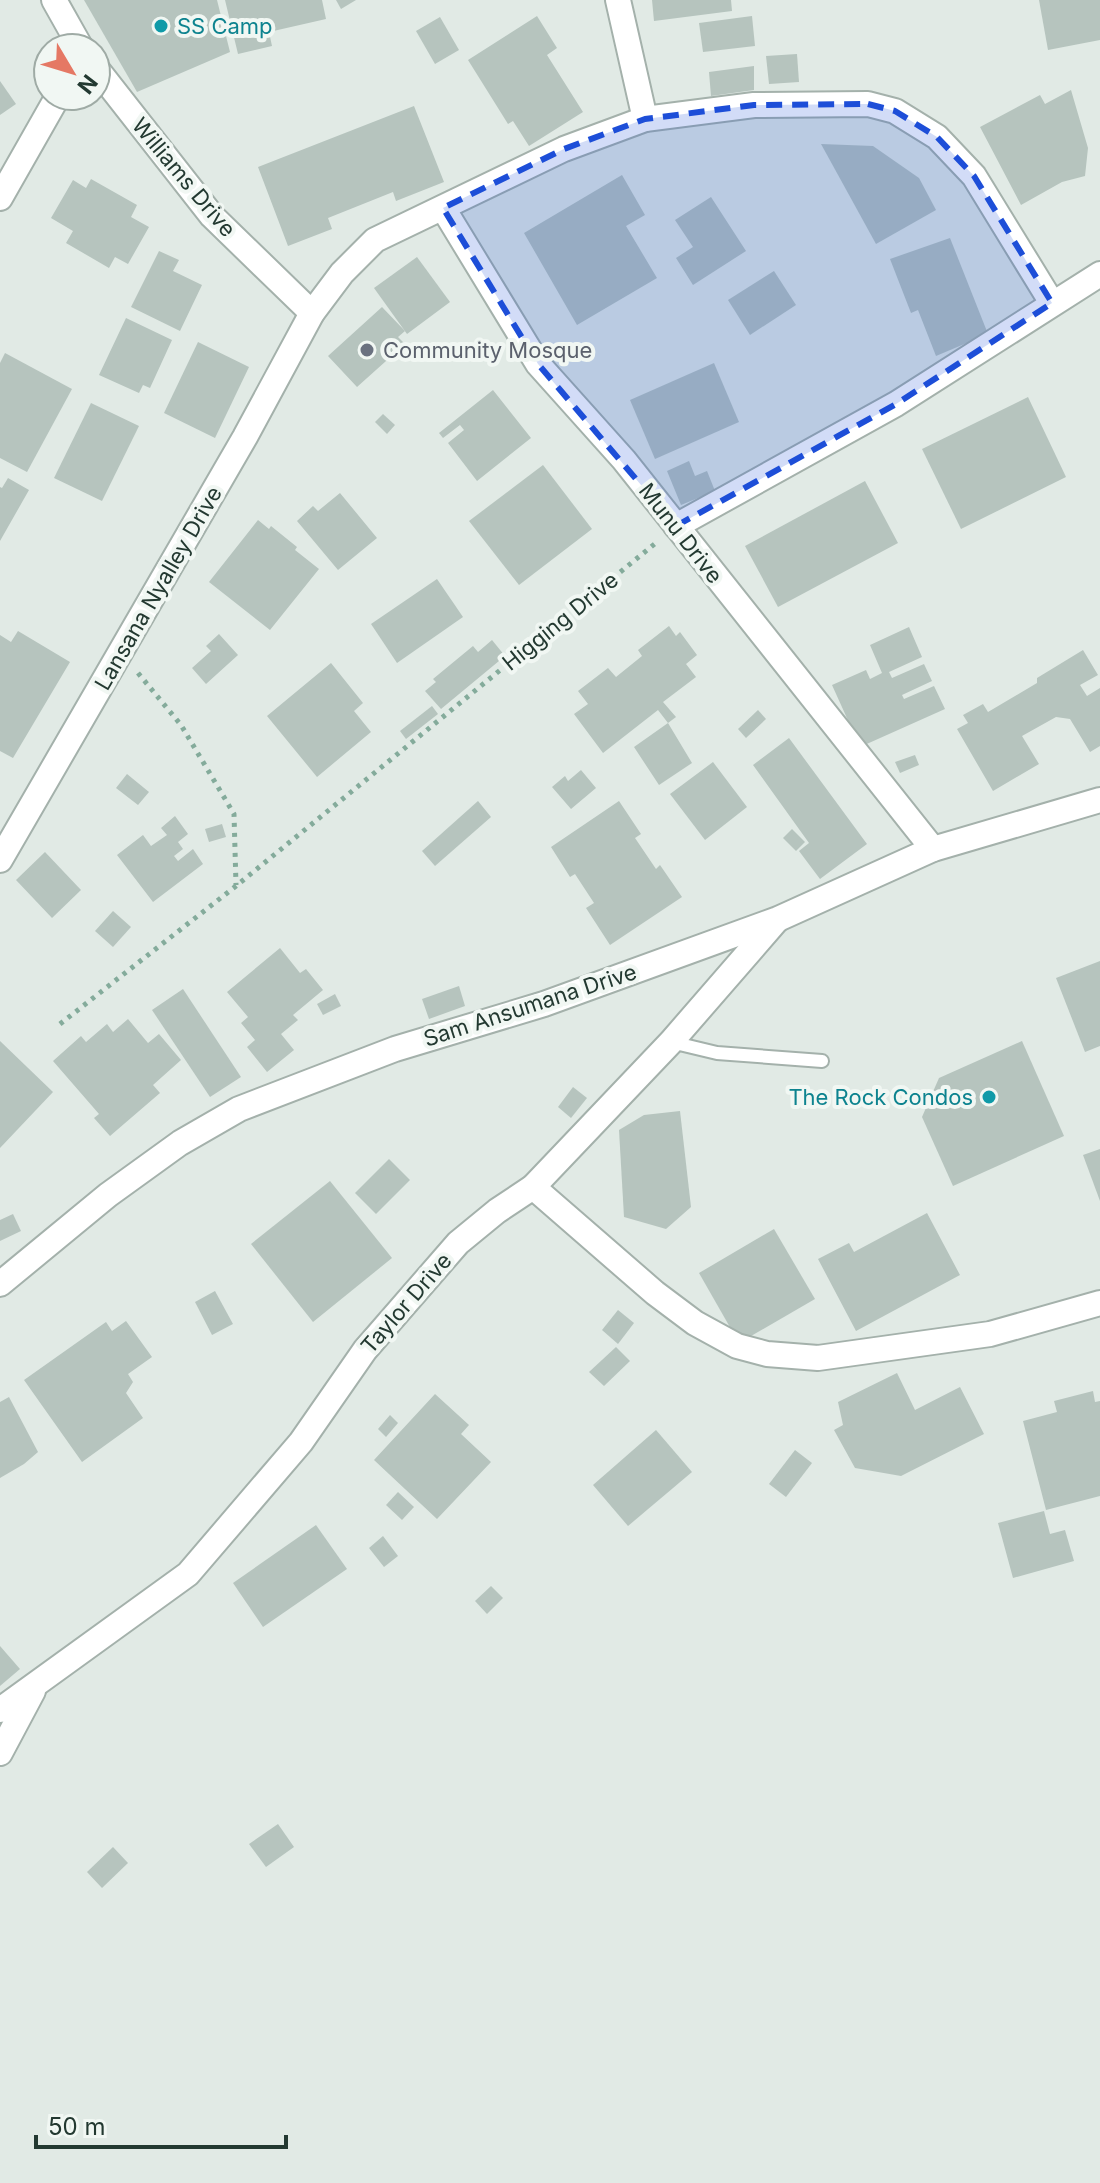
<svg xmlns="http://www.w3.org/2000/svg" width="1100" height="2183" font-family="Inter,sans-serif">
	<rect width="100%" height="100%" fill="#e1eae5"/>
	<g fill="#b6c4be">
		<polygon points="84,0 217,0 230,52 137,92"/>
		<polygon points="225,0 322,0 326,19 269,32 272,46 238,54"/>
		<polygon points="336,0 356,0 341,9"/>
		<polygon points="652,0 731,0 732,11 654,21"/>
		<polygon points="1039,0 1100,0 1100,40 1048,50"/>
		<polygon points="537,16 557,48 547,55 583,112 529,146 513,121 508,124 468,60"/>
		<polygon points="752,16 755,46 703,52 699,23"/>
		<polygon points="440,17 459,50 435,64 416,31"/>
		<polygon points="797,54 799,82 769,84 766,56"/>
		<polygon points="754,66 754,90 711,96 709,72"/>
		<polygon points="0,81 16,104 0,115"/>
		<polygon points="1071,90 1088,148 1085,176 1062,182 1021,205 980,127 1040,95 1045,104"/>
		<polygon points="414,106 444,182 396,201 393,192 328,218 332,229 288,246 258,167"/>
		<polygon points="821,144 873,146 919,178 936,210 876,244"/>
		<polygon points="622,175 645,215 626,226 657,278 577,325 524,233"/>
		<polygon points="91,179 137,205 131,217 149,227 128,264 115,257 109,268 66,243 73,231 51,218 73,180 86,188"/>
		<polygon points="711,197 746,251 693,285 676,258 693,247 675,220"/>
		<polygon points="950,238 988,334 936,356 918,310 911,313 890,259"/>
		<polygon points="159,251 179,260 173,271 202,285 180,331 131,307"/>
		<polygon points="417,257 450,302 407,334 374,288"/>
		<polygon points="774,271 796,305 750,335 728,300"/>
		<polygon points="382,307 405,331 398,337 405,344 357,387 328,356"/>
		<polygon points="126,318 172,340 150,388 143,385 139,393 99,375"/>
		<polygon points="198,342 249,367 215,438 164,413"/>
		<polygon points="5,353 72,389 27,472 0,458 0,363"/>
		<polygon points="714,363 739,422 655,459 630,400"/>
		<polygon points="493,390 531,438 477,481 448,443 464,430 460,425 443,438 439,433"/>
		<polygon points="1028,397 1066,477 961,529 922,449"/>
		<polygon points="91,403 139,426 102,501 54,478"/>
		<polygon points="383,414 395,425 387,434 375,422"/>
		<polygon points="689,461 695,476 707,471 715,491 681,505 667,471"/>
		<polygon points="543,465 592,529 519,585 469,521"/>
		<polygon points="8,478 29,490 0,541 0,487 2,488"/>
		<polygon points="865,481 898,543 778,607 745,546"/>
		<polygon points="340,493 377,538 338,570 297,521 313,506 318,511"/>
		<polygon points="258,520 269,529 271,526 297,547 295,550 319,569 270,630 209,582"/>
		<polygon points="437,579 463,617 397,663 371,624"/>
		<polygon points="669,626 676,636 680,632 697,655 686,664 696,677 663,702 676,717 668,723 692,763 659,785 634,747 668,723 658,710 603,753 574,714 588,704 578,691 608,668 616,677 642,656 638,650"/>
		<polygon points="909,627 922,657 889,672 892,678 924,664 932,681 902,695 904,699 934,686 945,709 860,747 832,685 866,670 870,679 882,673 870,645"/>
		<polygon points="18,631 70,662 13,758 0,751 0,635 11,642"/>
		<polygon points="219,634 238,655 206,684 192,668 211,651 206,646"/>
		<polygon points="492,640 505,656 441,709 425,691 436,682 433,679 473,646 478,652"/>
		<polygon points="1083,650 1098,675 1080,685 1087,696 1100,688 1100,746 1090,752 1070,719 1056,717 1022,736 1039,764 993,791 957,729 968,723 963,715 983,704 988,712 1037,683 1037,678"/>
		<polygon points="331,663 363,703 354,711 371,732 317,777 267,716"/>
		<polygon points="432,706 438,714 406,739 400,731"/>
		<polygon points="758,710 766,719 746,738 738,729"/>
		<polygon points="789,738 867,844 820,879 799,851 809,843 753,765"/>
		<polygon points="915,755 919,765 900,773 895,762"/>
		<polygon points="713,762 747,807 705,840 670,794"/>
		<polygon points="581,770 596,788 571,809 552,787 565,776 568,781"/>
		<polygon points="127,774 149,792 138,805 116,788"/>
		<polygon points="478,801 491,817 435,866 422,851"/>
		<polygon points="619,801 641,834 635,838 656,869 660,865 682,897 610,945 586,908 594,903 575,874 570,877 551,847"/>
		<polygon points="175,816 188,834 178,842 183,849 174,856 178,861 193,849 203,864 153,902 117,855 143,835 151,846 167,835 161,828"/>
		<polygon points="222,824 226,837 209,842 205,829"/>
		<polygon points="792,829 805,842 796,851 783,838"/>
		<polygon points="45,852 81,890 52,918 16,880"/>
		<polygon points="113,911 131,927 113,947 95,931"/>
		<polygon points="280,948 300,973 306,969 323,990 293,1015 298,1020 281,1034 294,1050 267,1072 247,1047 255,1040 241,1023 248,1017 227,992"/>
		<polygon points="1100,961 1100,1046 1085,1052 1056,978"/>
		<polygon points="459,986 465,1006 429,1019 422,999"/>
		<polygon points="183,989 241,1077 210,1097 152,1010"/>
		<polygon points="335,994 341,1006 323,1015 317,1004"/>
		<polygon points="128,1019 148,1043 159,1034 181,1060 153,1085 160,1093 110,1136 94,1118 99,1114 53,1061 81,1036 86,1042 107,1024 113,1032"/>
		<polygon points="0,1041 53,1092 0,1148"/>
		<polygon points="1022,1041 1064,1136 953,1186 922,1117 939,1078"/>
		<polygon points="573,1087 587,1098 571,1118 558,1107"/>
		<polygon points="680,1111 691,1207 666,1229 624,1217 619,1130 644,1115"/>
		<polygon points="1100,1149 1100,1201 1083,1155"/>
		<polygon points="389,1159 410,1180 376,1214 355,1193"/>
		<polygon points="330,1181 392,1258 313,1322 251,1244"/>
		<polygon points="927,1213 960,1275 856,1331 818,1259 849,1243 854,1252"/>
		<polygon points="13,1214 21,1231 0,1241 0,1220"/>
		<polygon points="774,1229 815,1299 739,1343 699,1273"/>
		<polygon points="215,1291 233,1324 212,1335 195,1302"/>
		<polygon points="618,1310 634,1323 618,1344 602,1330"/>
		<polygon points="126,1321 152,1357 128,1374 133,1382 126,1393 143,1418 82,1462 24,1380 106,1322 112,1331"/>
		<polygon points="616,1347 630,1361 604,1386 589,1372"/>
		<polygon points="897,1373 915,1410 960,1387 984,1434 901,1476 855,1468 834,1430 843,1425 838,1402"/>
		<polygon points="1093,1391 1095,1402 1100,1401 1100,1496 1046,1510 1023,1421 1057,1412 1054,1401"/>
		<polygon points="435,1394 469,1425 461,1434 491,1462 437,1519 374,1460"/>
		<polygon points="9,1397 38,1452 24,1464 0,1478 0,1402"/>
		<polygon points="390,1415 398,1423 386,1437 378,1429"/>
		<polygon points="656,1430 692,1472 628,1526 593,1485"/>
		<polygon points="795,1450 812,1463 786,1497 769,1484"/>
		<polygon points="398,1492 414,1507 402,1520 386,1505"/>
		<polygon points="1044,1511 1050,1534 1065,1530 1074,1561 1013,1578 998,1523"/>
		<polygon points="316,1525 347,1569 263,1627 233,1583"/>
		<polygon points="383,1536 398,1556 384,1567 369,1548"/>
		<polygon points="491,1586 503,1598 487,1614 475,1601"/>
		<polygon points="0,1646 20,1669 0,1686"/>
		<polygon points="278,1824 294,1847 266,1867 249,1844"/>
		<polygon points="113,1847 128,1863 102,1888 87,1872"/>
	</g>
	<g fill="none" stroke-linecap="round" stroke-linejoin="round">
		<g stroke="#a4b1ab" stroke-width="16">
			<polyline id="lane" points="671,1042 717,1053 822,1061"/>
		</g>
		<g stroke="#a4b1ab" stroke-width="28">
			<g id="street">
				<polyline points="54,0 81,48"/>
				<polyline points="618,0 645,119"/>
				<polyline points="96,68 212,216 312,313"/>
				<polyline points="0,198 58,96"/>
				<polyline points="443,208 538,364 624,460 933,849"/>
				<polyline points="676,526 896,404 1100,274"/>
				<polyline points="0,860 245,437 312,313 342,273 375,240 564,149 645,119 754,105 868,104 895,111 937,137 974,176 1052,303"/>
				<polyline points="533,1187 655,1293 695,1323 737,1346 767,1354 818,1358 990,1334 1100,1303"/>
				<polyline points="0,1284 108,1195 180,1143 239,1109 395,1049 544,1004 778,919 933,849 1100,800"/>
				<polyline points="0,1710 188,1574 301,1442 365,1350 458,1243 497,1211 533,1187 671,1042 776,921"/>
				<polyline points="0,1753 33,1691"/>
			</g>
		</g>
		<g stroke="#84ab9b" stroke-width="5" stroke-dasharray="4 6" stroke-linecap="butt">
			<polyline points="138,673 181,725 234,814 236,885"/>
			<polyline points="60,1024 236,886 657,542"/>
		</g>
		<use href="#lane" stroke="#fff" stroke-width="12"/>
		<use href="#street" stroke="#fff" stroke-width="24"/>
	</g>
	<path fill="#1d4ed8" fill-opacity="0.2" stroke="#1d4ed8" stroke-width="6" stroke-dasharray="16 10" stroke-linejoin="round" d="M868 104 895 111 937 137 974 176 1052 303 896 404 676 526 538 364 443 208 564 149 645 119 754 105Z"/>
	<g fill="#0f9aa8" stroke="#f1f7f3" stroke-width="3">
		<circle cx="161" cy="26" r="8"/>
		<circle cx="989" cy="1097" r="8"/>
	</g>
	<circle fill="#6b7280" stroke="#f1f7f3" stroke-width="3" cx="367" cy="350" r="8"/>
	<g text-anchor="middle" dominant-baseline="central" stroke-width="8" stroke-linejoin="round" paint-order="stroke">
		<g font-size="22" fill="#0d838f" stroke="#f1f7f3" text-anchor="start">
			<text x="177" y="26">SS Camp</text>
			<text x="973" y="1097" text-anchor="end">The Rock Condos</text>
		</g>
		<g font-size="22" fill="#233931" stroke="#f1f7f3">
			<text transform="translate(184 177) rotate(50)">Williams Drive</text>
			<text transform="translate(681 533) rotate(52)">Munu Drive</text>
			<text transform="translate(158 588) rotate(-60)">Lansana Nyalley Drive</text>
			<text transform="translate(560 621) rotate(-39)">Higging Drive</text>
			<text transform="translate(530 1005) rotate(-18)">Sam Ansumana Drive</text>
			<text transform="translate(406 1303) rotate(-49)">Taylor Drive</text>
		</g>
		<g font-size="22" fill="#5b616d" stroke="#f1f7f3" text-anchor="start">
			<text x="383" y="350">Community Mosque</text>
		</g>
	</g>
	<g transform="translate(72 72) rotate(128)"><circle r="38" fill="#f1f7f3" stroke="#9faba5" stroke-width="2"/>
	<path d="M0-6L14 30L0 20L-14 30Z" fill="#e57864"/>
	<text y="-12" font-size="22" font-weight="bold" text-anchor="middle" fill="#233931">N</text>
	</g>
	<path d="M36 2135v12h250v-12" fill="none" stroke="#233931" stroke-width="4"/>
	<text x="48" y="2135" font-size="24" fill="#233931" stroke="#f1f7f3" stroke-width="6" paint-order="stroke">50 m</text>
</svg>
